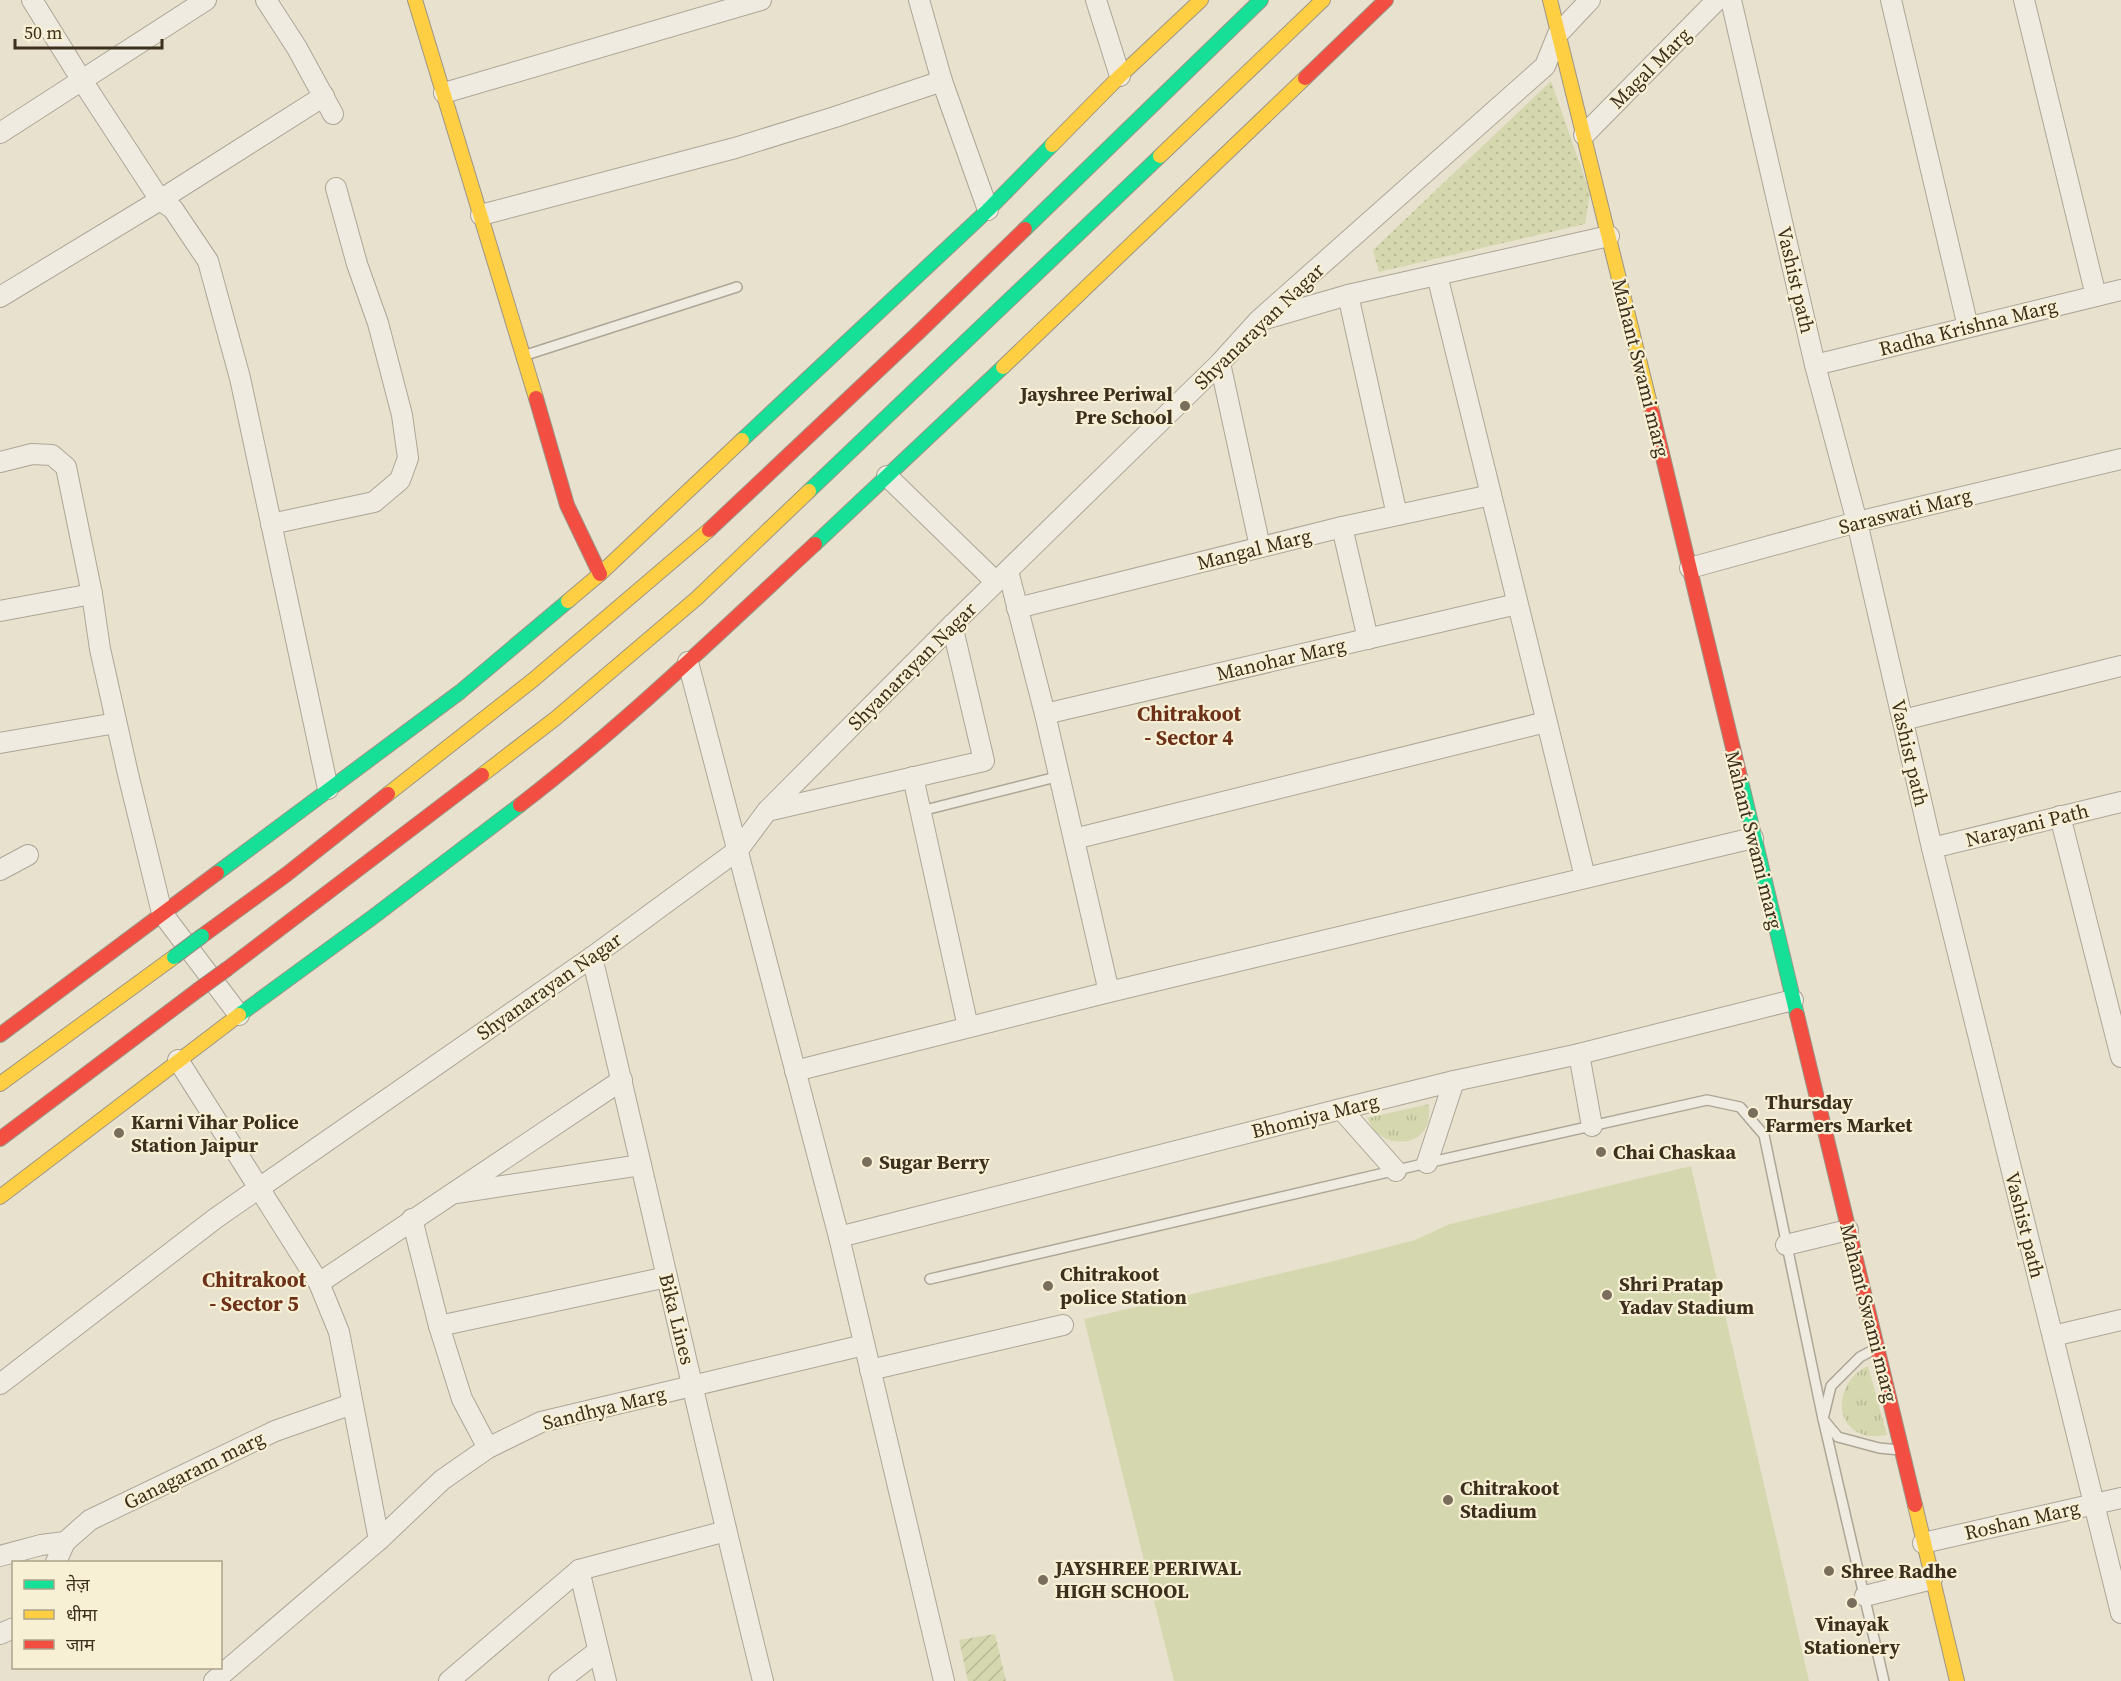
<svg xmlns="http://www.w3.org/2000/svg" width="2121" height="1681" font-family="'Source Serif 4','Noto Sans Devanagari',serif">
	<defs>
		<pattern id="grass-tufts" width="24" height="20" patternUnits="userSpaceOnUse" patternTransform="scale(1.5)"><rect width="24" height="20" fill="#d5d8af"/><path d="M3 7l-1-3M5 7V3M7 7l1-3M15 17l-1-3M17 17v-4M19 17l1-3" fill="none" stroke="#b8ba96"/></pattern>
		<pattern id="park-dots" width="8" height="8" patternUnits="userSpaceOnUse" patternTransform="scale(1.5)"><rect width="8" height="8" fill="#d5d8af"/><path d="M2 2h.1M6 6h.1" fill="none" stroke="#b8ba96" stroke-width="1.8" stroke-linecap="round"/></pattern>
		<pattern id="garden-furrows" width="10" height="10" patternUnits="userSpaceOnUse" patternTransform="scale(1.5)"><rect width="10" height="10" fill="#d5d8af"/><path d="M-1 1l2-2M0 10L10 0M9 11l2-2" fill="none" stroke="#b8ba96"/></pattern>
	</defs>
	<rect width="100%" height="100%" fill="#e8e1ce"/>
	<g fill="url(#grass-tufts)">
		<path d="M1429 1104C1429 1112 1430 1120 1426 1127 1419 1144 1395 1145 1381 1136 1374 1132 1371 1125 1367 1118Z"/>
		<path d="M1868 1366 1887 1435C1880 1436 1871 1437 1864 1435 1830 1424 1838 1379 1868 1366Z"/>
	</g>
	<polygon fill="url(#park-dots)" points="1551,81 1590,193 1585,224 1379,272 1373,250"/>
	<polygon fill="url(#garden-furrows)" points="995,1634 1006,1681 968,1681 959,1640"/>
	<polygon fill="#d5d8af" points="1691,1166 1809,1681 1174,1681 1084,1319 1330,1262 1415,1240 1450,1224"/>
	<g fill="none" stroke-linecap="round" stroke-linejoin="round">
		<g stroke="#ada697" stroke-width="12">
			<g id="lane">
				<polyline points="526,355 737,287"/>
				<polyline points="921,811 1060,776"/>
				<polyline points="930,1279 1427,1163 1707,1100 1740,1107 1764,1135 1823,1419 1884,1681"/>
				<polyline points="1875,1349 1860,1357 1831,1386 1823,1419 1838,1437 1879,1448 1900,1450"/>
			</g>
		</g>
		<g stroke="#ada697" stroke-width="22">
			<g id="street">
				<polyline points="32,0 81,79 160,200 173,209 208,261 240,378 328,789"/>
				<polyline points="266,0 297,48 333,114"/>
				<polyline points="919,0 942,81 988,210"/>
				<polyline points="1096,0 1120,76"/>
				<polyline points="1731,0 1815,365 1857,522 1932,848 2121,1613"/>
				<polyline points="1891,0 1968,327"/>
				<polyline points="2024,0 2096,296"/>
				<polyline points="444,93 761,0"/>
				<polyline points="0,133 206,0"/>
				<polyline points="1584,135 1717,0"/>
				<polyline points="481,215 735,148 835,117 942,81"/>
				<polyline points="1437,275 1585,877"/>
				<polyline points="1348,295 1397,515"/>
				<polyline points="0,297 160,200 324,96"/>
				<polyline points="1265,319 1348,295 1609,236"/>
				<polyline points="1220,363 1260,547"/>
				<polyline points="1815,365 2121,290"/>
				<polyline points="0,462 32,454 52,455 66,467 92,594 100,649 128,774 162,913 239,1015"/>
				<polyline points="887,476 996,582"/>
				<polyline points="271,524 374,502 400,480 408,458 402,415 378,323 357,264 336,188"/>
				<polyline points="1342,527 1368,639"/>
				<polyline points="1690,568 1857,522 2121,459"/>
				<polyline points="1008,571 1045,714 1109,992"/>
				<polyline points="1017,608 1342,527 1491,495"/>
				<polyline points="0,611 92,594"/>
				<polyline points="688,662 839,1237 944,1681"/>
				<polyline points="1045,714 1517,604"/>
				<polyline points="1903,720 2121,666"/>
				<polyline points="0,743 116,723"/>
				<polyline points="913,777 968,1027"/>
				<polyline points="767,811 984,761 952,625"/>
				<polyline points="2060,816 2121,1057"/>
				<polyline points="1074,839 1546,722"/>
				<polyline points="1932,848 2121,802"/>
				<polyline points="0,870 28,855"/>
				<path d="M592 957C650 1198 703 1440 763 1681"/>
				<polyline points="1579,1054 1592,1126"/>
				<polyline points="178,1060 319,1283 339,1332 379,1540"/>
				<polyline points="795,1071 1109,992 1753,838"/>
				<polyline points="1341,1109 1396,1171"/>
				<polyline points="1427,1163 1454,1081"/>
				<polyline points="456,1193 641,1165"/>
				<polyline points="412,1219 439,1326 462,1399 488,1448"/>
				<polyline points="839,1237 1341,1109 1454,1081 1579,1054 1793,1000"/>
				<polyline points="1786,1245 1848,1230"/>
				<polyline points="319,1283 622,1080"/>
				<polyline points="439,1326 667,1277"/>
				<polyline points="2053,1336 2121,1320"/>
				<polyline points="870,1370 1063,1325"/>
				<polyline points="0,1384 216,1218 592,957 738,850 767,811 952,625 1220,363 1259,320 1545,66 1558,34 1590,0"/>
				<polyline points="1923,1543 2121,1498"/>
				<polyline points="0,1556 41,1545 65,1542"/>
				<polyline points="56,1562 65,1542 90,1520 275,1431 352,1404"/>
				<polyline points="579,1570 606,1681"/>
				<polyline points="1865,1596 1932,1579"/>
				<polyline points="0,1634 14,1628"/>
				<polyline points="214,1681 379,1540 442,1480 488,1448 541,1422 864,1345"/>
				<polyline points="449,1681 579,1570 726,1531"/>
				<polyline points="559,1681 598,1651"/>
			</g>
		</g>
		<g stroke="#9d9586" stroke-width="16">
			<g id="fast">
				<polyline points="1025,229 1261,0"/>
				<polyline points="742,440 988,210 1052,145"/>
				<polyline points="809,491 1160,156"/>
				<polyline points="815,544 1003,367"/>
				<polyline points="1740,777 1797,1015"/>
				<polyline points="217,873 460,692 568,601"/>
				<polyline points="239,1015 373,917 520,805"/>
			</g>
		</g>
		<g stroke="#9d9586" stroke-width="16">
			<g id="slow">
				<polyline points="415,0 536,398"/>
				<polyline points="1550,0 1652,412"/>
				<polyline points="1052,145 1120,76 1201,0"/>
				<polyline points="1160,156 1323,0"/>
				<polyline points="1003,367 1305,78"/>
				<polyline points="568,601 600,574 742,440"/>
				<polyline points="482,775 556,718 697,598 809,491"/>
				<polyline points="388,794 533,680 709,530"/>
				<polyline points="0,1084 174,957"/>
				<polyline points="0,1197 239,1015"/>
				<polyline points="1915,1505 1957,1681"/>
			</g>
		</g>
		<g stroke="#9d9586" stroke-width="16">
			<g id="jam">
				<polyline points="1305,78 1386,0"/>
				<polyline points="536,398 567,505 600,574"/>
				<polyline points="1652,412 1740,777"/>
				<polyline points="709,530 919,332 1025,229"/>
				<path d="M520 805C624 725 719 633 815 544"/>
				<polyline points="202,936 287,874 388,794"/>
				<polyline points="227,969 482,775"/>
				<polyline points="1797,1015 1915,1505"/>
				<polyline points="0,1035 217,873"/>
				<polyline points="0,1139 198,990"/>
			</g>
		</g>
		<use href="#lane" stroke="#efebe1" stroke-width="9"/>
		<use href="#street" stroke="#efebe1" stroke-width="20"/>
		<use href="#fast" stroke="#16e098" stroke-width="14"/>
		<use href="#slow" stroke="#ffcf43" stroke-width="14"/>
		<use href="#jam" stroke="#f24e42" stroke-width="14"/>
		<g stroke="#938b7e" stroke-width="16" stroke-linecap="butt">
			<polyline id="fast-bridge" points="174,957 202,936"/>
		</g>
		<g stroke="#938b7e" stroke-width="16" stroke-linecap="butt">
			<polyline id="jam-bridge" points="198,990 227,969"/>
		</g>
		<use href="#fast-bridge" stroke="#16e098" stroke-width="14"/>
		<use href="#jam-bridge" stroke="#f24e42" stroke-width="14"/>
	</g>
	<g fill="#796d5b" stroke="#f8f0d4" stroke-width="2">
		<circle cx="1185" cy="406" r="6"/>
		<circle cx="1753" cy="1113" r="6"/>
		<circle cx="119" cy="1133" r="6"/>
		<circle cx="1601" cy="1152" r="6"/>
		<circle cx="867" cy="1162" r="6"/>
		<circle cx="1048" cy="1286" r="6"/>
		<circle cx="1607" cy="1295" r="6"/>
		<circle cx="1448" cy="1500" r="6"/>
		<circle cx="1829" cy="1571" r="6"/>
		<circle cx="1043" cy="1580" r="6"/>
		<circle cx="1852" cy="1603" r="6"/>
	</g>
	<g text-anchor="middle" dominant-baseline="central" stroke-width="4.5" stroke-linejoin="round" paint-order="stroke">
		<g font-size="20" fill="#3d2f1d" stroke="#f8f0d4">
			<text transform="translate(1650 68) rotate(-45)">Magal Marg</text>
			<text transform="translate(1796 280) rotate(77)">Vashist path</text>
			<text transform="translate(1259 326) rotate(-44)">Shyanarayan Nagar</text>
			<text transform="translate(1968 327) rotate(-14)">Radha Krishna Marg</text>
			<text transform="translate(1641 368) rotate(76)">Mahant Swami marg</text>
			<text transform="translate(1905 511) rotate(-14)">Saraswati Marg</text>
			<text transform="translate(1254 549) rotate(-14)">Mangal Marg</text>
			<text transform="translate(1281 659) rotate(-13)">Manohar Marg</text>
			<text transform="translate(912 666) rotate(-45)">Shyanarayan Nagar</text>
			<text transform="translate(1910 753) rotate(77)">Vashist path</text>
			<text transform="translate(2027 825) rotate(-14)">Narayani Path</text>
			<text transform="translate(1754 840) rotate(76)">Mahant Swami marg</text>
			<text transform="translate(549 986) rotate(-35)">Shyanarayan Nagar</text>
			<text transform="translate(1315 1116) rotate(-14)">Bhomiya Marg</text>
			<text transform="translate(2025 1225) rotate(76)">Vashist path</text>
			<text transform="translate(1869 1313) rotate(76)">Mahant Swami marg</text>
			<text transform="translate(677 1319) rotate(76)">Bika Lines</text>
			<text transform="translate(604 1408) rotate(-14)">Sandhya Marg</text>
			<text transform="translate(194 1470) rotate(-26)">Ganagaram marg</text>
			<text transform="translate(2022 1520) rotate(-13)">Roshan Marg</text>
		</g>
		<g font-size="20" font-weight="bold" fill="#3d2f1d" stroke="#f8f0d4" text-anchor="start">
			<text x="1173" y="394" text-anchor="end">Jayshree Periwal<tspan x="1173" dy="23">Pre School</tspan></text>
			<text x="1765" y="1102">Thursday<tspan x="1765" dy="23">Farmers Market</tspan></text>
			<text x="131" y="1122">Karni Vihar Police<tspan x="131" dy="23">Station Jaipur</tspan></text>
			<text x="1613" y="1152">Chai Chaskaa</text>
			<text x="879" y="1162">Sugar Berry</text>
			<text x="1060" y="1274">Chitrakoot<tspan x="1060" dy="23">police Station</tspan></text>
			<text x="1619" y="1284">Shri Pratap<tspan x="1619" dy="23">Yadav Stadium</tspan></text>
			<text x="1460" y="1488">Chitrakoot<tspan x="1460" dy="23">Stadium</tspan></text>
			<text x="1055" y="1568">JAYSHREE PERIWAL<tspan x="1055" dy="23">HIGH SCHOOL</tspan></text>
			<text x="1841" y="1571">Shree Radhe</text>
			<text x="1852" y="1624" text-anchor="middle">Vinayak<tspan x="1852" dy="23">Stationery</tspan></text>
		</g>
		<g font-size="21" font-weight="bold" fill="#6d3119" stroke="#f8f0d4">
			<text x="1189" y="713">Chitrakoot<tspan x="1189" dy="24">- Sector 4</tspan></text>
			<text x="254" y="1279">Chitrakoot<tspan x="254" dy="24">- Sector 5</tspan></text>
		</g>
	</g>
	<rect x="12" y="1561" width="210" height="108" fill="#f8f0d4" stroke="#ada38b" stroke-width="1.5"/>
	<rect x="24" y="1580" width="30" height="9" fill="#16e098" stroke="#ada38b" stroke-width="1.5"/>
	<text x="66" y="1591" font-size="18" fill="#3d2f1d">तेज़</text>
	<rect x="24" y="1610" width="30" height="9" fill="#ffcf43" stroke="#ada38b" stroke-width="1.5"/>
	<text x="66" y="1621" font-size="18" fill="#3d2f1d">धीमा</text>
	<rect x="24" y="1640" width="30" height="9" fill="#f24e42" stroke="#ada38b" stroke-width="1.5"/>
	<text x="66" y="1651" font-size="18" fill="#3d2f1d">जाम</text>
	<path d="M15 39v9h147v-9" fill="none" stroke="#3d2f1d" stroke-width="3"/>
	<text x="24" y="39" font-size="18" fill="#3d2f1d" stroke="#f8f0d4" stroke-width="4.5" paint-order="stroke">50 m</text>
</svg>
